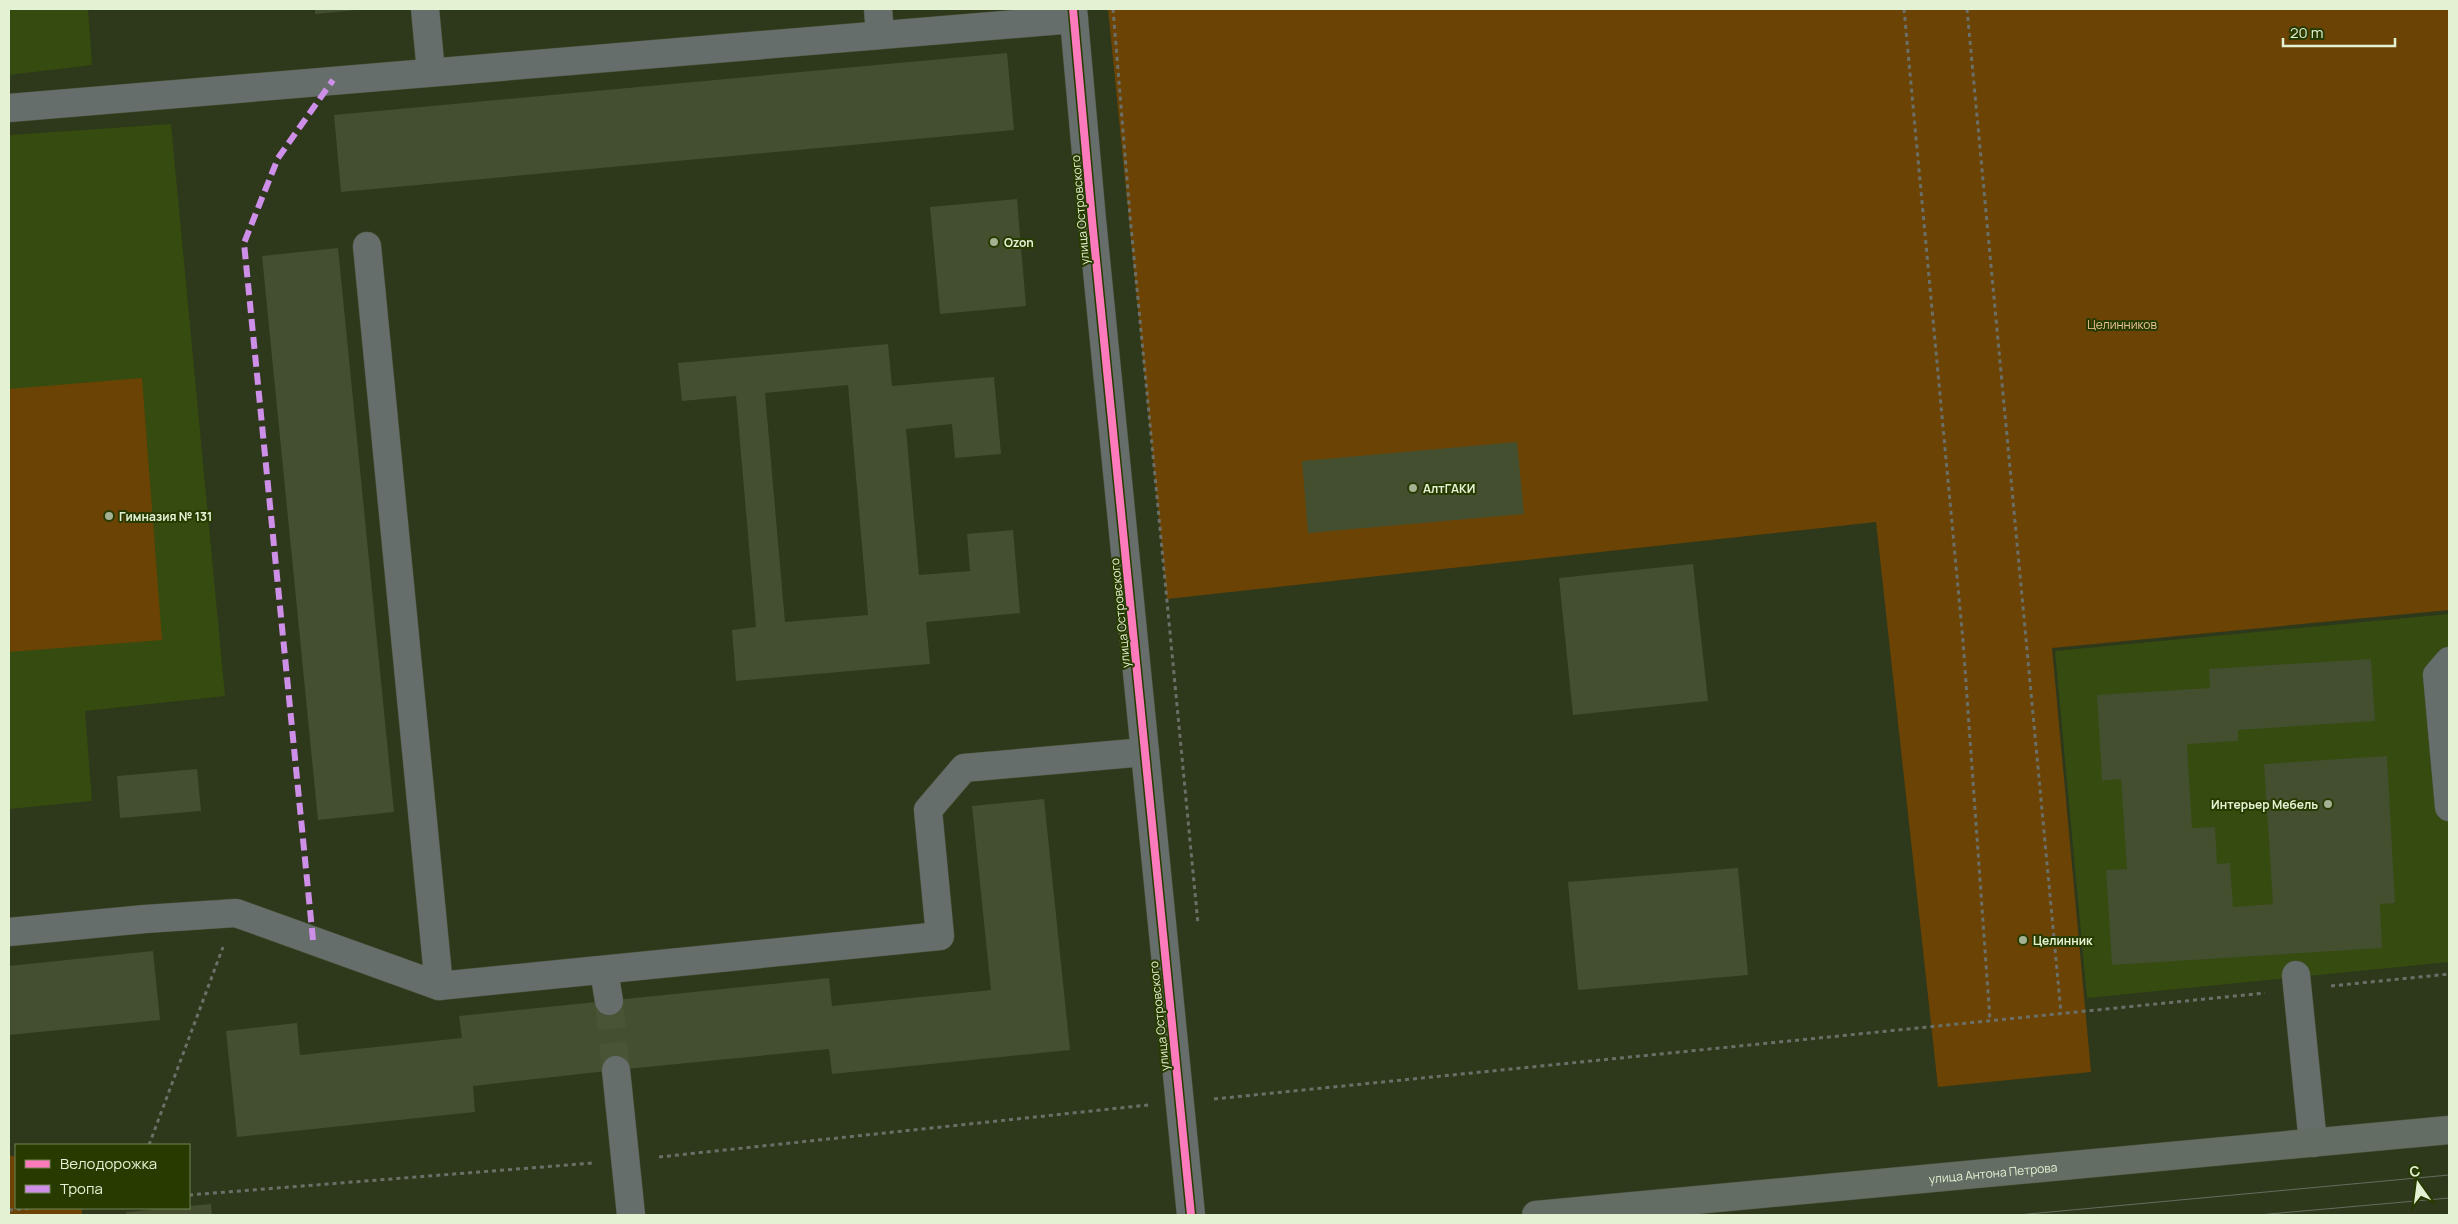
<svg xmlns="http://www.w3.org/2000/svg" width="2458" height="1224" font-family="Manrope,sans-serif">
	<rect width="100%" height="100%" fill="#2e381b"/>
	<g fill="#354b0f">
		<polygon points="9,9 88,9 92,65 9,75"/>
		<polygon points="171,124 225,696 85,711 92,801 9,809 9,135"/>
		<polygon points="2449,614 2449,962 2087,998 2055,651"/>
	</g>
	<g fill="#6b4304">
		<polygon points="1108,9 2449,9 2449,610 2052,648 2091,1072 1938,1087 1876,522 1167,599"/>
		<polygon points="142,378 162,640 9,652 9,389"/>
		<polygon points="9,1155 16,1157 16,1208 82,1208 82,1215 9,1215"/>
	</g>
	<g fill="#434f2f" fill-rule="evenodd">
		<polygon points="315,9 357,9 357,10 315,14"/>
		<polygon points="1007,53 1014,130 341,192 334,115"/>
		<polygon points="1017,199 1026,306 940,314 930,207"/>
		<polygon points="338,248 394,812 318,820 262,256"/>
		<path d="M888 344 892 386 994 377 1001 454 955 458 952 424 906 429 919 575 970 571 967 534 1013 530 1020 613 926 622 930 664 736 681 732 630 756 627 736 396 682 401 678 363ZM848 385 868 615 785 622 765 393Z"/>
		<polygon points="1517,442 1524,514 1308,533 1302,461"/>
		<polygon points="1693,564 1708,701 1573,715 1559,578"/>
		<polygon points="2371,659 2375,721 2238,730 2238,741 2187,744 2192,828 2215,827 2217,864 2230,863 2233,907 2273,904 2264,764 2387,756 2395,903 2380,904 2382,948 2112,965 2106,870 2127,869 2121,779 2102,781 2097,695 2210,688 2209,669"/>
		<polygon points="197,769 201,811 120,818 117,776"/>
		<polygon points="1044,799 1070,1050 832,1074 829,1049 616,1070 473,1086 475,1112 237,1137 226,1031 297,1023 300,1055 462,1038 459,1016 829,978 832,1006 991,990 972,806"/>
		<polygon points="1738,868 1748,975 1578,990 1568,882"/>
		<polygon points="153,951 160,1020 9,1035 9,966"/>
		<polygon points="211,1204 212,1215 127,1215 126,1212"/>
	</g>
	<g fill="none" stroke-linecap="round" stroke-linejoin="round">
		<polyline stroke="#495437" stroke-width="28" stroke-dasharray="28 14" stroke-linecap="butt" points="609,1001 616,1070"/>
		<g stroke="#4a533b" stroke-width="29">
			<g id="minor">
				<polyline points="425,9 431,72"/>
				<polyline points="878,9 880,35"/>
				<polyline points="1073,9 1092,220 1191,1215"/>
				<polyline points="9,108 1074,19"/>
				<polyline points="367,246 439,986"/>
				<polyline points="2449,661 2437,675 2449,807"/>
				<polyline points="9,932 145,919 236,913 439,986 940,936 928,810 964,768 1145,752"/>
				<polyline points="604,971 609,1001"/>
				<polyline points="2296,975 2313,1143"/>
				<polyline points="616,1070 631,1215"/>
			</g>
		</g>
		<g stroke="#4a533b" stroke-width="29">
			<g id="major">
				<path id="s1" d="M1536 1215 2449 1130"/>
			</g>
		</g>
		<g stroke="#6a7067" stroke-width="3" stroke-dasharray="4 4" stroke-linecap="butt">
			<polyline points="1113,9 1130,216 1198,924"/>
			<polyline points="1904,9 1963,641 1990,1020"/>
			<polyline points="1967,9 2061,1013"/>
			<polyline points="2331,986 2449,974"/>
			<polyline points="1214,1099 2265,993"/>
			<polyline points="149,1145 223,947"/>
			<polyline points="659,1157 1148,1105"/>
			<polyline points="189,1195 593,1163"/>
			<polyline points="9,1210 33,1208"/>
		</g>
		<use href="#minor" stroke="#656e6a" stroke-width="28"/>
		<use href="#major" stroke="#636d63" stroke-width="28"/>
		<g stroke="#646c60" stroke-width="1">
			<polyline points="2018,1215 2449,1175"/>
			<polyline points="2258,1215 2449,1198"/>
		</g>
		<polyline stroke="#ce8fe9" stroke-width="6" stroke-dasharray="12 6" stroke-linecap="butt" points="313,940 244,243 278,158 333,80"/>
		<g stroke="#273b01" stroke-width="11">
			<polyline id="cycleway" points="1073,9 1092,220 1191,1215"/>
		</g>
		<use href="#cycleway" stroke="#fd7abc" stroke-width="8"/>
	</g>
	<g fill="#a4b193" stroke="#273b01" stroke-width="2">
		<circle cx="994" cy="242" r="5"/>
		<circle cx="1413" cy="488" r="5"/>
		<circle cx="109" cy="516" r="5"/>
		<circle cx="2328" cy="804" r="5"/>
		<circle cx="2023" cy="940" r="5"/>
	</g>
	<g text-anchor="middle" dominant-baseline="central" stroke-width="4" stroke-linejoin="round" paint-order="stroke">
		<g font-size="12" fill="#e4f2d4" stroke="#273b01">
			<text transform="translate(1080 210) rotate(-95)">улица Островского</text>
			<text transform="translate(1120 613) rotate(-96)">улица Островского</text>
			<text transform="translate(1159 1016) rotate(-96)">улица Островского</text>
			<text stroke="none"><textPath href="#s1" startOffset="459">улица Антона Петрова</textPath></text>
		</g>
		<g font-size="12" font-weight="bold" fill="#e4f2d4" stroke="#273b01" text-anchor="start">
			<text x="1004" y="242">Ozon</text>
			<text x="1423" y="488">АлтГАКИ</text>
			<text x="119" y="516">Гимназия № 131</text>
			<text x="2318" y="804" text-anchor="end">Интерьер Мебель</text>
			<text x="2033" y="940">Целинник</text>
		</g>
		<g font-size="12" fill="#efc495" stroke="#273b01">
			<text x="2122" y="324">Целинников</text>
		</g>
	</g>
	<rect width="2458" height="1224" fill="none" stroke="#e4f2d4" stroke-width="20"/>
	<rect x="15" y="1144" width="175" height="65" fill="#273b01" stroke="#738455"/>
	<rect x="25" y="1160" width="25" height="8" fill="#fd7abc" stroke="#738455"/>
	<text x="60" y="1169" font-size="15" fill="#e4f2d4">Велодорожка</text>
	<rect x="25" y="1185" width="25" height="8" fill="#ce8fe9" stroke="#738455"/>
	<text x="60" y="1194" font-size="15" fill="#e4f2d4">Тропа</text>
	<g transform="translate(2418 1184) rotate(346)" stroke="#273b01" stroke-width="4" paint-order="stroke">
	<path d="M0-4L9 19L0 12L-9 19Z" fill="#e4f2d4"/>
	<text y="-8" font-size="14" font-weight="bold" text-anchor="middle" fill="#e4f2d4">С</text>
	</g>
	<path d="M2283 38v8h112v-8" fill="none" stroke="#e4f2d4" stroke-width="2.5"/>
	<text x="2290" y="38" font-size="15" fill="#e4f2d4" stroke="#273b01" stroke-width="4" paint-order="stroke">20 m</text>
</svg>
